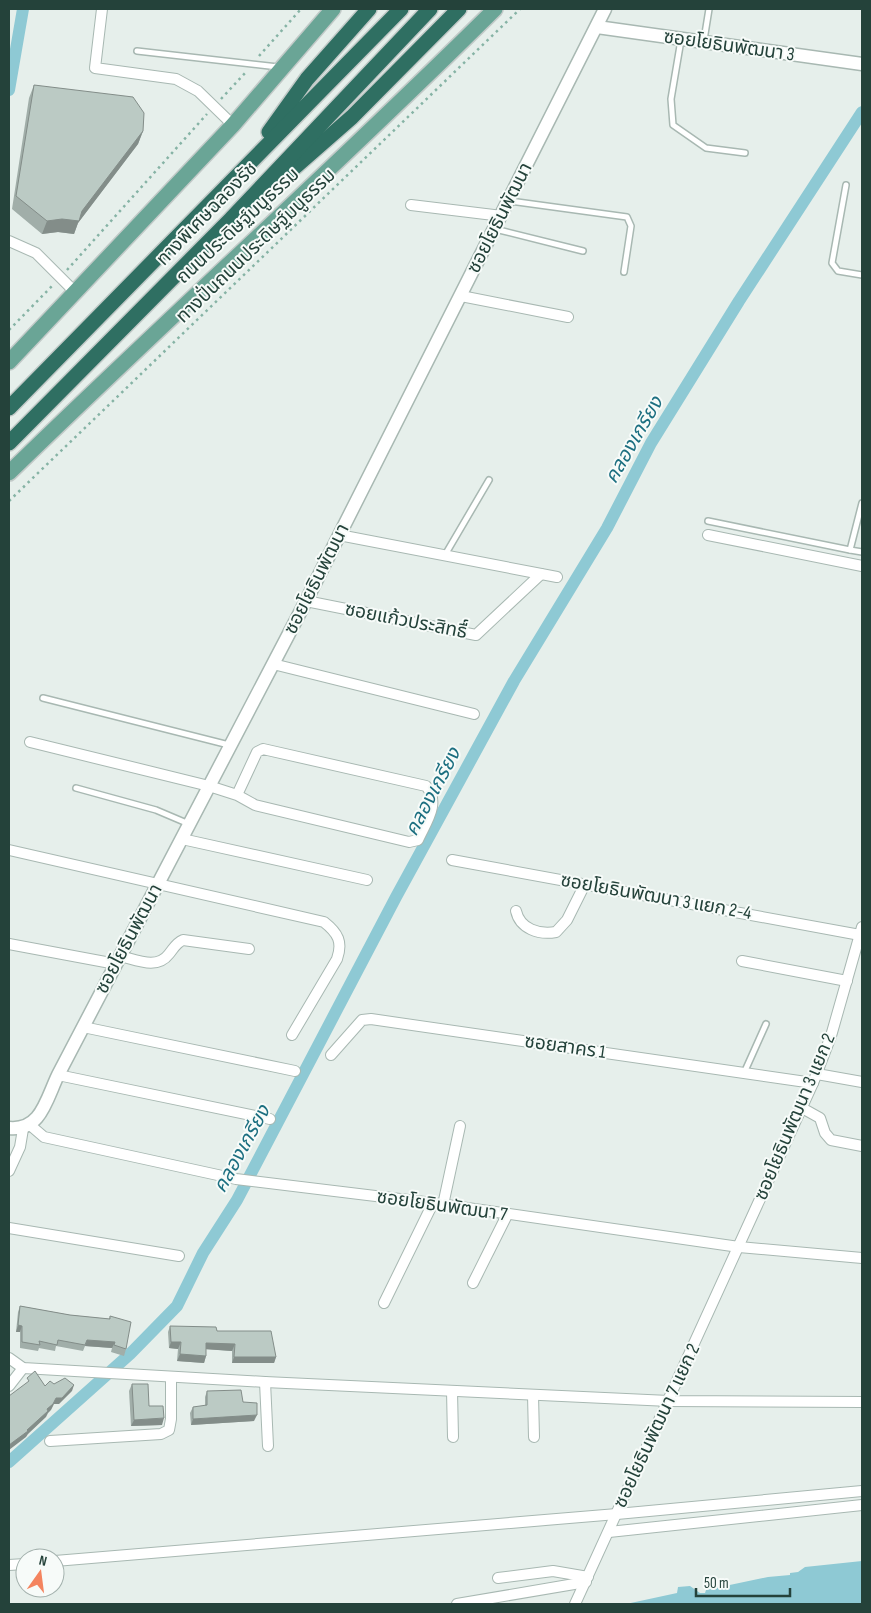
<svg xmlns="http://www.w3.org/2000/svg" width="871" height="1613" font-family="'Sofia Sans Condensed','Noto Sans Thai',sans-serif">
	<rect width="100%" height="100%" fill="#e6efeb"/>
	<polygon fill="#8ec9d4" points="862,1561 862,1604 626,1604 677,1593 678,1587 690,1586 700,1593 705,1593 706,1590 768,1577 790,1575 790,1573 798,1572 805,1567"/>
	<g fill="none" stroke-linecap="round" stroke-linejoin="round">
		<g stroke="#8ec9d4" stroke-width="12">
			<polyline points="9,90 23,9"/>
			<polyline points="9,1462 130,1354 177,1306 203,1253 237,1200 396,897 514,681 607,528 651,443 739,301 862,112"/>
		</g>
		<g stroke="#a8b8b2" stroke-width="8">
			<g id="service">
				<polyline points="681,40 671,99 673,125 706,148 745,153"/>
				<polyline points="704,40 709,9"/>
				<polyline points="137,51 278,67"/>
				<polyline points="846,185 832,263 838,271 862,275"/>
				<polyline points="510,201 627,217 631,226 624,272"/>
				<polyline points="495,229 583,251"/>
				<polyline points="708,521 850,550 862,503"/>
				<polyline points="850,550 862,552"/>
				<polyline points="445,555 489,480"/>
				<polyline points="43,698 229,745"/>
				<polyline points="76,788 156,810 189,824"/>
				<polyline points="744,1073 766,1024"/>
			</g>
		</g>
		<g stroke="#a8b8b2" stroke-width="12">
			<g id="minor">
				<polyline points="102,9 95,68 176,79 198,91 233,125"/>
				<polyline points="411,205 502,216"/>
				<polyline points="9,241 36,253 75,292"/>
				<polyline points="461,296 568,317"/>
				<polyline points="339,535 557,577"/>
				<polyline points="708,535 862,566"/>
				<polyline points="306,601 476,635 541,574"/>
				<polyline points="273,664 474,714"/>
				<path d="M30 742 209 786 237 795 255 805 409 842 418 840C426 822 441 803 426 786L263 749 257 752 237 795"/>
				<polyline points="182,839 367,880"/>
				<path d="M9 850 324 922C338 933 343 942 337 959L292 1035"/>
				<polyline points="452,860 860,935"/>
				<path d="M516 911C520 929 539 935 556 932L567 920 585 884"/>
				<polyline points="9,944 116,964"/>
				<path d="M120 956C137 960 157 970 169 954 174 948 176 943 183 940L249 949"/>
				<polyline points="742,961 847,981"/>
				<polyline points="83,1027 295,1071"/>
				<polyline points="331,1055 362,1020 371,1019 813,1083"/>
				<polyline points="817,1074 862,1082"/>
				<polyline points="58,1075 270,1119"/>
				<polyline points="802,1108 820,1118 825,1133 831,1140 862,1146"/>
				<polyline points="30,1125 44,1137 236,1179 433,1203 739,1247 862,1258"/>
				<polyline points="9,1171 20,1147 23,1129"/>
				<polyline points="443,1205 460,1126"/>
				<polyline points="9,1228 179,1256"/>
				<polyline points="473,1283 507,1215"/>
				<polyline points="384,1303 433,1203"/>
				<polyline points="9,1358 23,1368 265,1382 669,1401 862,1402"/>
				<polyline points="265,1382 268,1446"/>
				<polyline points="9,1386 23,1368"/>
				<polyline points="452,1391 453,1437"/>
				<polyline points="533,1395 534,1437"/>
				<polyline points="50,1441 161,1434 169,1430 171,1419 171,1377"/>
				<polyline points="609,1532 862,1505"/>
				<polyline points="55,1561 617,1514 862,1491"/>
				<polyline points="9,1565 25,1564"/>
				<polyline points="498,1578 553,1571 588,1577"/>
				<polyline points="457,1604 586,1582"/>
				<polyline points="575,1604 813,1083 831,1036 862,927"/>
			</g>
		</g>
		<g stroke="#a8b8b2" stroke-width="15">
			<g id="tertiary">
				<polyline points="597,27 862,64"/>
				<path d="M9 1128C41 1131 46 1100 58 1075L306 601 605 9"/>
			</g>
		</g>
		<g stroke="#c2cac8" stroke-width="18">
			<g id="primary">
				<polyline points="9,362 233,125 333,9"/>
				<path d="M9 473C169 317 336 167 495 9"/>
			</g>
		</g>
		<g stroke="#c2cac8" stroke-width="18">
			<g id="motorway">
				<polyline points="269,132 307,79 369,9"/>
				<polyline points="272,187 352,117 459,9"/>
				<polyline points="9,408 401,9"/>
				<polyline points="9,443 231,219 430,9"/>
			</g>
		</g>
		<g stroke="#86b3a5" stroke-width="2.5" stroke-dasharray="2.5 4" stroke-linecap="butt">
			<polyline points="259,56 301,9"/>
			<polyline points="221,99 246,72"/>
			<polyline points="67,270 207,114"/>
			<polyline points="9,330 53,285"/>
			<polyline points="9,501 520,9"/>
		</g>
		<use href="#service" stroke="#fff" stroke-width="5"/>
		<use href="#minor" stroke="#fff" stroke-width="10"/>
		<use href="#tertiary" stroke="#fff" stroke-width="12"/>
		<use href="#primary" stroke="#6aa596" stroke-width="15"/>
		<use href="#motorway" stroke="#2f6f62" stroke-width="15"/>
	</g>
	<g fill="#a1aea9">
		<polygon points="34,85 143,131 138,144 78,223 74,234 58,232 42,234 12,209 29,98"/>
		<polygon points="20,1306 70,1315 109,1319 110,1316 126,1349 124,1356 111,1352 112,1348 85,1346 83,1351 56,1346 55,1351 39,1348 38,1351 20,1348 20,1332 16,1332 18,1312"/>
		<polygon points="170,1326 217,1331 276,1357 274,1363 232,1363 232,1351 206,1349 206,1356 204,1363 177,1361 178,1349 169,1348 168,1332"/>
		<polygon points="132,1384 149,1406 162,1425 131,1426 129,1391"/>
		<polygon points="207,1391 243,1402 254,1421 191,1425 190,1413 193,1407 205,1406 205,1397"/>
	</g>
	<g fill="#838d89">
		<polygon points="143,131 138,144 78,223 74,234 58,232 42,234 47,221"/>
		<polygon points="18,1325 22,1326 20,1332 16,1332"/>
		<polygon points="87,1340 115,1342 112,1348 85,1346"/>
		<polygon points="171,1342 181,1342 178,1349 169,1348"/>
		<polygon points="206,1343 235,1344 232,1351 203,1349"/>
		<polygon points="180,1354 206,1356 204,1363 177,1361"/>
		<polygon points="234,1357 276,1357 274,1363 232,1363"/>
		<polygon points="74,1385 72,1391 59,1404 54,1404 51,1410 48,1413 46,1417 28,1434 26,1437 9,1450 9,1445 27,1430 47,1409 56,1398"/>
		<polygon points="257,1415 254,1421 191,1425 193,1419"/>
		<polygon points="164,1418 162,1425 131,1426 134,1420"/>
	</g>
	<g fill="#bbcac4" stroke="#838d89">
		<polygon points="34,85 133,97 144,113 143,131 82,211 79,221 62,219 47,221 16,196"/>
		<polygon points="20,1306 70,1315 110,1319 110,1316 131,1322 126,1349 114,1345 115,1342 87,1340 85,1345 58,1340 57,1345 39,1341 40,1345 22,1342 22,1326 18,1325"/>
		<polygon points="170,1326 216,1327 217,1331 271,1331 276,1357 234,1357 235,1344 206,1343 206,1356 180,1354 181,1342 171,1342"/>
		<polygon points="35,1371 45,1386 50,1381 54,1384 65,1378 74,1385 62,1398 56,1398 53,1404 47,1409 48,1411 27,1430 28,1431 9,1445 9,1396 29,1381 27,1378"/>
		<polygon points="132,1384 148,1384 149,1406 163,1406 164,1418 134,1420"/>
		<polygon points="241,1390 243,1402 257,1403 257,1415 193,1419 193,1407 207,1405 207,1391"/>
	</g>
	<g text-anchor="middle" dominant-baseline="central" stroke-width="4" stroke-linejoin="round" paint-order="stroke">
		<g font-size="19" fill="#24423a" stroke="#f7fbf9">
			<text transform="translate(729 46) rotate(8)">ซอยโยธินพัฒนา 3</text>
			<text transform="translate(207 214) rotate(-46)">ทางพิเศษฉลองรัช</text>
			<text transform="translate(500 218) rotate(-63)">ซอยโยธินพัฒนา</text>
			<text transform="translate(238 226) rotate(-43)">ถนนประดิษฐ์มนูธรรม</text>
			<text transform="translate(256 246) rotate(-44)">ทางปั่นถนนประดิษฐ์มนูธรรม</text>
			<text transform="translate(317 579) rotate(-63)">ซอยโยธินพัฒนา</text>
			<text transform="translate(406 621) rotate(11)">ซอยแก้วประสิทธื์</text>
			<text transform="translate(656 897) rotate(10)">ซอยโยธินพัฒนา 3 แยก 2-4</text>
			<text transform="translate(129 939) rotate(-62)">ซอยโยธินพัฒนา</text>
			<text transform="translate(565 1047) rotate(8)">ซอยสาคร 1</text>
			<text transform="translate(795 1117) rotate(-67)">ซอยโยธินพัฒนา 3 แยก 2</text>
			<text transform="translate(442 1206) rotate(8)">ซอยโยธินพัฒนา 7</text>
			<text transform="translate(657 1426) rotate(-65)">ซอยโยธินพัฒนา 7 แยก 2</text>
		</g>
		<g font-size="20" font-style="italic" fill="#1c6f80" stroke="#f7fbf9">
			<text transform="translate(634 440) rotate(-60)">คลองเกรียง</text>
			<text transform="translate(433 792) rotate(-62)">คลองเกรียง</text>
			<text transform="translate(242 1149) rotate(-61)">คลองเกรียง</text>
		</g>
	</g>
	<rect width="871" height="1613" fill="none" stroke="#24423a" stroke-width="20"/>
	<g transform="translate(40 1573) rotate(14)"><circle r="24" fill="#f7fbf9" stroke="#a3b1ad"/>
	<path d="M0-4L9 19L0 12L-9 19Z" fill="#f4845f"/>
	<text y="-8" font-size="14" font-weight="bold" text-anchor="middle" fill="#24423a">N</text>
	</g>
	<path d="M696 1588v8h94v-8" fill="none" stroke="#24423a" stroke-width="2.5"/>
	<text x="704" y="1588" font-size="15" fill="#24423a" stroke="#f7fbf9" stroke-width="4" paint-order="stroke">50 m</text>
</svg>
